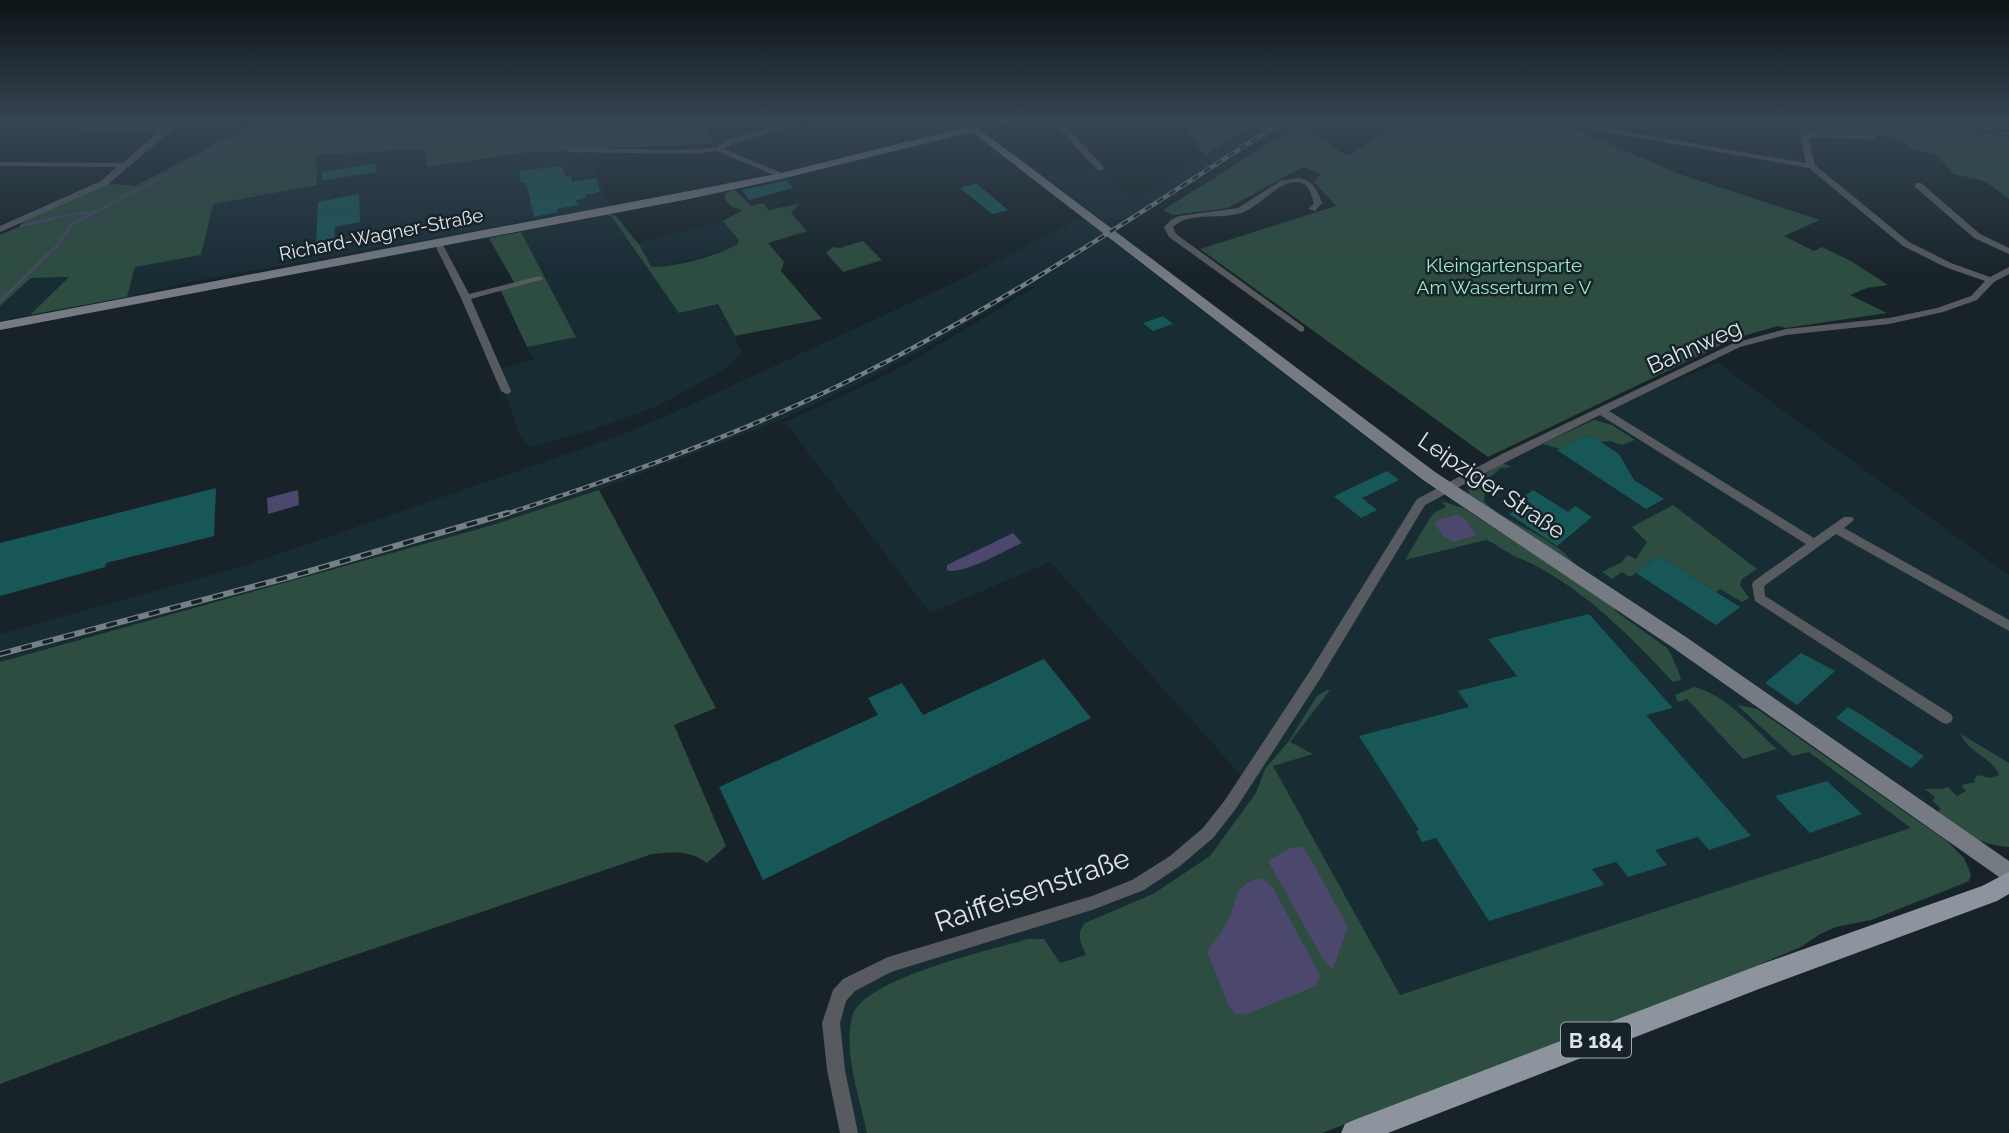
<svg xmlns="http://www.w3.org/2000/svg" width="2009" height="1133" font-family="Raleway,sans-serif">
	<rect width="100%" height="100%" fill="#172328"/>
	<g fill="#182c34">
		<polygon points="1261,121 1292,121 1106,236 1449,501 1492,464 1601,411 1718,363 2009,575 2009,847 1984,844 1959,831 1948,842 1970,867 1971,875 1963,885 1871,920 1836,927 1766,962 1322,1133 849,1133 832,1040 849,985 1092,903 1175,861 1246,781 1050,562 930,613 785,422 893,372 1035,287 1026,288 927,347 856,385 781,420 599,490 489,526 0,662 0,634 244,566 621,435 673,413 949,285 1083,218 1093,225 1102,219 1044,176 1100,168 1132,200"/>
		<polygon points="425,149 429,168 524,153 587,149 610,206 195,281 127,297 135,267 201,255 213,203 317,185 315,155"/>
		<polygon points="599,217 611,217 642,262 718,304 742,352 723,370 658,406 589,431 531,447 520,436 497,370 534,359 527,347 576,336 521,232"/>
		<polygon points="723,221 738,239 734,247 663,268 651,266 637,243"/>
		<polygon points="70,277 30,315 0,321 0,306 31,278"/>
	</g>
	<g fill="#2c4d3f">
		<polygon points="258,121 695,121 716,143 521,153 428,167 425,149 316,155 317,185 213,204 201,255 135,267 127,297 30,315 69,277 31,278 0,306 0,235 21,226 23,221 104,183 135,186"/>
		<polygon points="1217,121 1260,121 1205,155 1185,128 1218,125"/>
		<polygon points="1413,121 1506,121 1571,127 1679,174 1820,220 1784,236 1814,251 1822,247 1851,261 1888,285 1867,288 1850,295 1887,313 1786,328 1778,326 1736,338 1488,457 1200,249 1336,206 1314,182 1321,174 1303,167 1228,208 1173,215 1163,210 1295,127 1311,131 1347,156 1389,129"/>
		<polygon points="1811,121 1925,121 2009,138 2009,199 1985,181 1953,174 1936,154 1912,149 1898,137 1815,134"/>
		<path d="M734 189 751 206 764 203 768 210 799 204 791 213 807 231 768 243 784 262 781 271 822 319 735 336 718 304 679 313 611 216H608L609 214 616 216 640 246 651 266C664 271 728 253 738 243V239L723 221 743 210 732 207 724 198 726 193Z"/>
		<polygon points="521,232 576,337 527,347 500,289 515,284 489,238"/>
		<polygon points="863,241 882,260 843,272 826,253 833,247 839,248"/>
		<polygon points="1594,420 1612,425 1635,440 1622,445 1609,441 1601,442 1590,435 1560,449 1542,444"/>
		<path d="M1502 463 1512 467 1501 468 1478 487 1485 492 1484 502C1510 525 1556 538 1575 565L1475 501 1469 494 1468 486Z"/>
		<path d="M599 490 716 708 674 725 726 846 707 863C690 850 673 852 652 854L240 994 0 1084V662L489 526Z"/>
		<path d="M1441 501 1463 508 1607 600 1618 613 1667 648C1670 651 1680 674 1681 680L1673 682C1633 639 1590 595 1538 567 1529 561 1518 559 1509 553 1501 549 1495 543 1486 540L1405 560 1430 518 1435 512 1446 507Z"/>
		<polygon points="1673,505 1757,569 1742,579 1740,585 1749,598 1742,602 1720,589 1716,592 1659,556 1630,577 1622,572 1612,579 1602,572 1622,562 1627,555 1636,559 1647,542 1632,527"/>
		<path d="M1694 687C1727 695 1753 728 1777 749L1743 759 1687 699 1678 702 1675 695Z"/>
		<path d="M1327 690H1330L1290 742 1313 754 1273 766 1400 995 1911 828 1809 752 1793 756 1737 705 1757 709 1948 842 1964 858 1971 875 1969 881 1871 920 1836 927 1820 934 1801 947 1730 977 1322 1133H867C860 1098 843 1053 852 1017 861 979 991 950 1028 939H1044L1060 963 1086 955C1081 942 1075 935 1085 923L1153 894 1210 856 1256 793 1265 769 1289 741 1317 696Z"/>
		<path d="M1961 734 2009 763V847C1979 845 1959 831 1937 812L1941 809 1933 801 1935 797 1925 789H1942L1948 787 1957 796 1966 791 1961 785 1975 782 1974 779 1978 775 1990 778 1999 775C1992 757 1967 752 1961 734Z"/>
	</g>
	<g fill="#4c476c">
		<polygon points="298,490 299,505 268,514 267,498"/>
		<polygon points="1457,515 1465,519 1477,535 1453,542 1443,536 1435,524 1437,520"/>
		<path d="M1013 533 1022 543C1006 550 962 576 947 570V565Z"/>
		<polygon points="1304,847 1348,927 1333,969 1324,961 1268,861 1290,848"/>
		<path d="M1261 878 1272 886 1320 975 1316 986 1249 1013 1236 1015 1229 1007 1207 951C1214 941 1224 930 1229 918 1238 898 1234 884 1261 878Z"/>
	</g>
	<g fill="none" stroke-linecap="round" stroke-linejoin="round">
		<g stroke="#4c476c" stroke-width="2.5">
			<polyline points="1948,121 2009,134"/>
			<polyline points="21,226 72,214 89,213"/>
			<polyline points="0,301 56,247 72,224 269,121"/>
		</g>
	</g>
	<g fill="#185758">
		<polygon points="376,163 376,172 322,181 322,172"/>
		<polygon points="562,166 565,177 571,176 572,182 596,178 600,192 585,195 586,198 576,200 578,205 557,209 558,212 534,217 526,182 521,183 519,171"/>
		<polygon points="787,180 793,188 749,200 742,190"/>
		<polygon points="976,183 1008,210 992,214 960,188"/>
		<polygon points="359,194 360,222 335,227 334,245 316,248 318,202"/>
		<polygon points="1163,316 1173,324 1153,331 1143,323"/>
		<polygon points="1590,435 1619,454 1634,480 1664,499 1646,509 1557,450"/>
		<polygon points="1387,471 1399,480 1362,498 1377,510 1361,518 1334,496"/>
		<polygon points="216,488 214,536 106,563 105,567 0,596 0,543"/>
		<polygon points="1533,490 1568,512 1575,506 1592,517 1557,546 1509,514 1529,501 1523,497"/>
		<polygon points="1659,556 1716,592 1740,607 1716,625 1636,573"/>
		<polygon points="1589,614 1673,708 1646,715 1751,836 1709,850 1698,837 1655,850 1667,865 1628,877 1616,862 1592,869 1604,885 1489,921 1436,838 1422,842 1416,831 1419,830 1359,736 1469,707 1458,691 1517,676 1488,639"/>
		<polygon points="1801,653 1835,671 1797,705 1765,683"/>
		<polygon points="1044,659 1091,718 763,880 719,787 878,715 868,698 902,683 923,715"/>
		<polygon points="1848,707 1863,716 1924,756 1911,768 1836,718"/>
		<polygon points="1827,781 1862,814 1810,833 1775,796"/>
	</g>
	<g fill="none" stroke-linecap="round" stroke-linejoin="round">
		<g fill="#575a5f" fill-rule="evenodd">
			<polygon points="170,121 179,121 173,129 107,185 0,232 0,226 101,181 117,167 0,166 0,162 123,163 161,129 83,130 80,130 80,126 166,125"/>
			<polygon points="796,121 809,121 732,144 724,149 784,174 785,176 781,178 717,151 692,154 570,152 566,150 570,148 692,150 716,147 726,140"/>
			<polygon points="956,121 966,121 975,126 999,121 1016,121 974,130"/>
			<polygon points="1053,121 1061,121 1103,166 1103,170 1097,170"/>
			<polygon points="1532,121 1572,122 1806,163 1797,121 1805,121 1807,133 1875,135 1875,139 1872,139 1808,137 1815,165 1909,242 1951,263 1990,277 2009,267 2009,274 1994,282 1977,300 1943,312 1889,324 1786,335 1740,347 1609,411 1814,538 1844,517 1852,517 1854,520 1844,528 2009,620 2009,631 1836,534 1764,586 1765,596 1951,714 1953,718 1951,722 1946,724 1941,722 1755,601 1752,584 1754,581 1806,544 1600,415 1512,459 1425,505 1320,679 1235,810 1213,838 1180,866 1144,890 1092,910 891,972 855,991 846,1001 840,1023 845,1070 858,1133 840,1133 827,1070 822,1023 833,990 843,979 888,957 1092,896 1132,880 1170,856 1203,828 1225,800 1310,671 1417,499 1504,453 1734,343 1786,329 1889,318 1937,308 1971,296 1985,281 1945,267 1903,246 1809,168 1572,126"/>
			<path d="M1299 178C1314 181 1317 190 1322 203L1315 211 1308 209 1314 203C1311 194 1309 183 1298 182 1277 181 1260 207 1241 213 1219 220 1190 211 1173 227L1176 234 1304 327V331L1301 332 1169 237 1164 227 1171 220 1179 216 1238 208 1280 181Z"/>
			<polygon points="1915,183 1921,183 1980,234 2009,248 2009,254 1974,238 1915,187"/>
			<polygon points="438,240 442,243 469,294 539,276 544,279 471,299 511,391 510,393 506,394 501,391 461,298 434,243"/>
		</g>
		<polygon fill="#767b83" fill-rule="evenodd" points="974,125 1435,472 1686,637 2009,861 2009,884 1672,647 1423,480 972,132 781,179 689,199 0,330 0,322 689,191 781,173"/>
		<polygon fill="#8d949e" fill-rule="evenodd" points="2009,872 2009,894 1997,901 1759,989 1388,1133 1341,1133 1345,1124 1354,1120 1759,965 1982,886"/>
		<g stroke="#768084" stroke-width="4.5">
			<path id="rail-far1" d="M503 515C617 478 730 438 838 386 994 311 1138 214 1283 121"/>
		</g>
		<g stroke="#768084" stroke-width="6">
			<polyline id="rail" points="0,654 293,576 508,513"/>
		</g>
		<use href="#rail-far1" stroke="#172328" stroke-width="2.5" stroke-dasharray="7" stroke-linecap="butt"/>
		<use href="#rail" stroke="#172328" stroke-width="3.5" stroke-dasharray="11" stroke-linecap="butt"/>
	</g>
	<linearGradient id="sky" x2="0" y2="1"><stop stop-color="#0d1316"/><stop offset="0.43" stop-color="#364553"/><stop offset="1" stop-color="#364553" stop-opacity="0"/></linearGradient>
	<rect width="2009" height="280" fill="url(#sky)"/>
	<g text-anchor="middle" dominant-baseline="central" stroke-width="5" stroke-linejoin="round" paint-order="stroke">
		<g font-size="19" fill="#dde4e8" stroke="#172328">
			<text transform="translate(381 234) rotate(-11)">Richard-Wagner-Straße</text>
		</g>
		<g font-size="19" fill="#9ae9c6" stroke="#172328">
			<text x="1504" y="265">Kleingartensparte<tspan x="1504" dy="22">Am Wasserturm e V</tspan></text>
		</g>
		<rect fill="#172328" stroke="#a2aaae" stroke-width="2" x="1561" y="1022.5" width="70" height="35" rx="5"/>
		<g font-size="21" font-weight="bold" fill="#dde4e8">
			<text x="1596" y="1040">B 184</text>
		</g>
		<g font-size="23" fill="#dde4e8" stroke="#172328">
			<text transform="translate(1694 346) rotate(-24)">Bahnweg</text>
			<text transform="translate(1492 485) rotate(34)">Leipziger Straße</text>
		</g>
		<g font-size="28" fill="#dde4e8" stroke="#172328">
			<text transform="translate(1032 890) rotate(-19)">Raiffeisenstraße</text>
		</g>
	</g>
</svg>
